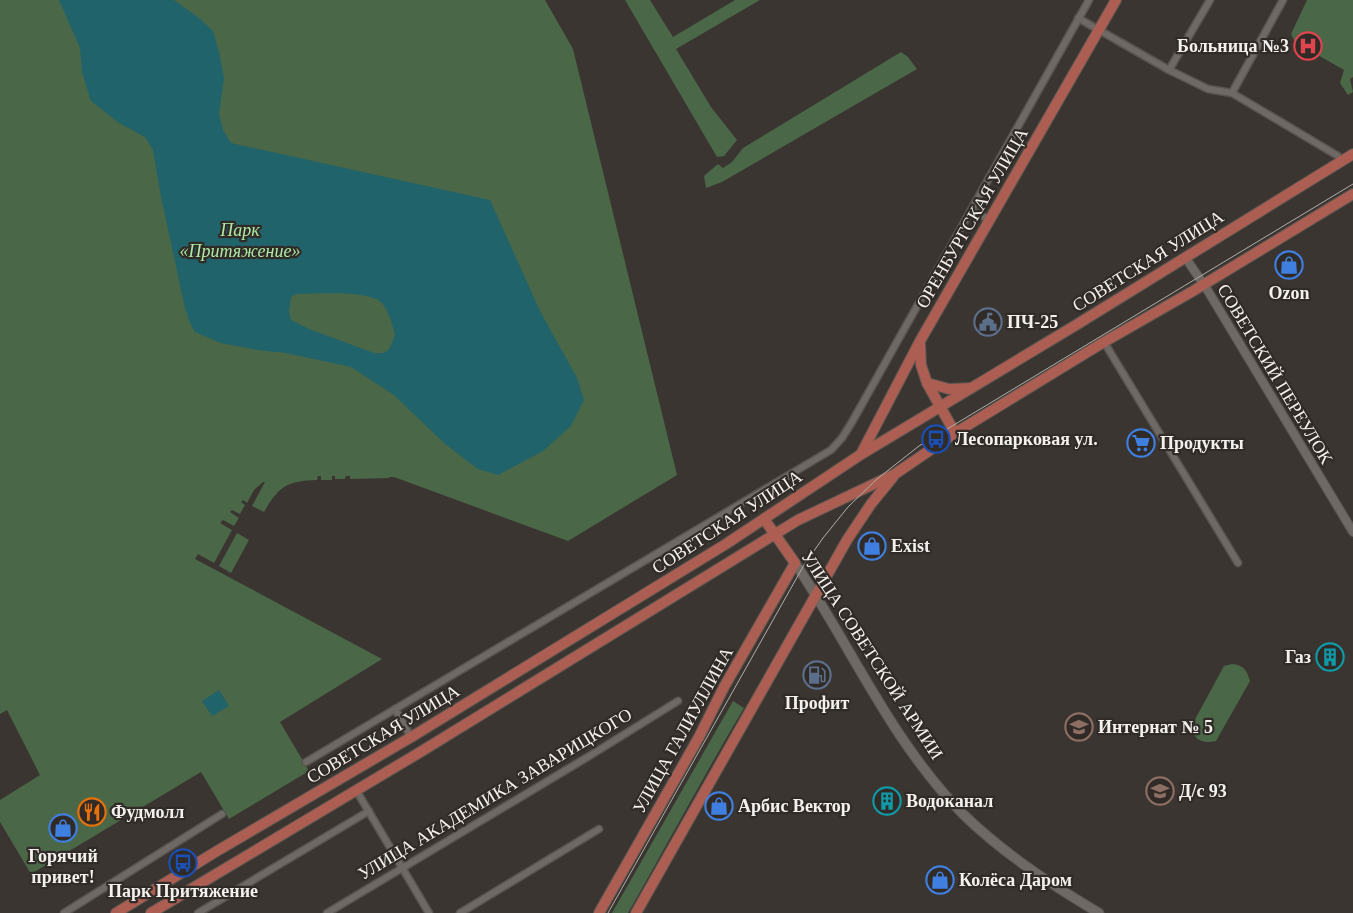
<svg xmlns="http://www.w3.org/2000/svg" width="1353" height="913" font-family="'Times New Roman',serif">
	<rect width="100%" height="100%" fill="#3a3531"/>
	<g fill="#4a6747">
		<path d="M0 0H545L573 49 677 475 568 541 394 477H389V478L350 479V476H346L345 479H335V476H332V480H321V476H318L317 480C287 481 279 486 264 512L252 506 265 482H263L254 490 247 503 243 500 241 502 245 505 240 514 232 510 230 512 239 518 234 526 223 520 220 523 232 530 214 563 198 554 195 559 382 659 280 722 309 771 229 819 201 772 31 874 0 822V800L40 775 7 710 0 714Z"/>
		<polygon points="625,0 650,0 673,37 735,0 760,0 676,49 711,107 737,140 724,156 717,157"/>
		<polygon points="1307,0 1353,0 1353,77 1350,79 1353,92 1348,95 1340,83 1344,70 1295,42 1291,34"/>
		<polygon points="901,52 908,57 917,69 722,182 706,188 704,176 718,164 723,168 732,162 743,148"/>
		<polygon points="237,533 249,540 231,573 219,566"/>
		<path d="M1232 664C1244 665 1247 671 1250 681L1216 741C1203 744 1193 741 1192 725L1224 666Z"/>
		<path d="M733 701 744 708C704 775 667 845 628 913H612Z"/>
	</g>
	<g fill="#21636a" fill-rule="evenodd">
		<path d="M59 0H174L199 18 213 31 219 52 224 78 219 114 223 130 231 143 490 200 540 311 577 378 584 400 571 426 543 451 498 475 478 469 445 444 394 395 351 367 286 353 257 350 221 343 195 332 190 323 185 308 161 197 153 150 145 137 119 123 91 101 82 72 80 48ZM297 294C317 294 366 290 381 302 388 309 392 324 395 334 390 348 390 355 374 353L309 329 291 320 289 311 291 297Z"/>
		<polygon points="219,690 229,706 212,716 202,701"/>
	</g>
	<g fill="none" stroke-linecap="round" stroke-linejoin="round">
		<g stroke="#585450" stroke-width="9">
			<g id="minor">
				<polyline points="1078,18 1169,70 1208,89 1232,93 1338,156 1341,161"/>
				<polyline points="1169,70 1210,0"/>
				<polyline points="1232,93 1283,0"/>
				<polyline points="971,210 990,220"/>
				<polyline points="1104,342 1238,563"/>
				<polyline points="395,709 411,737"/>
				<polyline points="306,762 831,450 842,438 852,422 1089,0"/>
				<polyline points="356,790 429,913"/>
				<polyline points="64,913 222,814"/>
				<polyline points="198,913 369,811"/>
				<polyline points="327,913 591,755 678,701"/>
				<polyline points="460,913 599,829"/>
			</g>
		</g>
		<g stroke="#585450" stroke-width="10">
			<polyline id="tertiary" points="1185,257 1208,291 1353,532"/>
		</g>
		<g stroke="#585450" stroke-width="11">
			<path id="secondary" d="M795 563C851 646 892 743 964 815 1004 854 1052 885 1099 913"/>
		</g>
		<g stroke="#585450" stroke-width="12">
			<g id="primary">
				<polyline points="920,343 921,365 927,383 955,433"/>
				<polyline points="927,383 949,389 971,388"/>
				<polyline points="861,454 920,341 1116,0"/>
				<polyline points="116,913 217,851 413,736 726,544 860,455 1076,325 1353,154"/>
				<polyline points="151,913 422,751 798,520 895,474 955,433 1104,342 1193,291 1353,194"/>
				<polyline points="599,913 699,737 724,687 795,563 764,519"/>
				<polyline points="636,913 847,540 871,504 893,477"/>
			</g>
		</g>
		<use href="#minor" stroke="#6e6964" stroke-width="6"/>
		<use href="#tertiary" stroke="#6e6964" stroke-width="8"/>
		<use href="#secondary" stroke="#6e6964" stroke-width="9"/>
		<use href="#primary" stroke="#ab5e51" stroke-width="10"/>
		<polyline stroke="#b1adaa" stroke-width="1" points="608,913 804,565 823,538 848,507 877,479 919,446 1353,184"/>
	</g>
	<defs>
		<g id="hospital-ring" transform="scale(1.4375)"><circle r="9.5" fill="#302b27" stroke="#e0444e" stroke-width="1.5"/><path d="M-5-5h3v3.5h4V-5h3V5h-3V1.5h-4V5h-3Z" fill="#e0444e"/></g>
		<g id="shop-ring" transform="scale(1.4375)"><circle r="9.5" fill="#302b27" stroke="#3f7fe0" stroke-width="1.5"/><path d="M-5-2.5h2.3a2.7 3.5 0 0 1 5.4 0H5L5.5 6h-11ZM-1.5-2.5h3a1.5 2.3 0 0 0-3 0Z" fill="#3f7fe0"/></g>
		<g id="civic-ring" transform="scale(1.4375)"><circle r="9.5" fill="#302b27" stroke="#5c6f8a" stroke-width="1.5"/><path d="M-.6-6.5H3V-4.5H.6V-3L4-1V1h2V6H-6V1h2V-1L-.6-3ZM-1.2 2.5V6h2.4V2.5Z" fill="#5c6f8a"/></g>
		<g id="bus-ring" transform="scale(1.4375)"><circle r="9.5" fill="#302b27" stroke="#1a4fb4" stroke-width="1.5"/><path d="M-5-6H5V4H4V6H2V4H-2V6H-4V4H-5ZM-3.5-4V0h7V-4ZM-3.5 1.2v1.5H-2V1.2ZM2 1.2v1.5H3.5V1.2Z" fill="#1a4fb4"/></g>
		<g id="supermarket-ring" transform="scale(1.4375)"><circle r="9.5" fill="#302b27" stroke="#3f7fe0" stroke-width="1.5"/><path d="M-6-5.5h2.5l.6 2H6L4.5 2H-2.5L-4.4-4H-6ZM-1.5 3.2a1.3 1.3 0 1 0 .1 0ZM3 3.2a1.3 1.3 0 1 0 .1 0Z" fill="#3f7fe0"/></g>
		<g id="building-ring" transform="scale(1.4375)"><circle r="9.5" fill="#302b27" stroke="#0f9aa8" stroke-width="1.5"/><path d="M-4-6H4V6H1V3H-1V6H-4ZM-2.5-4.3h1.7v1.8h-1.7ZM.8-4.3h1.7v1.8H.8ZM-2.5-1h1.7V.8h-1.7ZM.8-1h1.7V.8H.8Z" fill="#0f9aa8"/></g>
		<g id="fuel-ring" transform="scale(1.4375)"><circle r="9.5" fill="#302b27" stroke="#5c6f8a" stroke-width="1.5"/><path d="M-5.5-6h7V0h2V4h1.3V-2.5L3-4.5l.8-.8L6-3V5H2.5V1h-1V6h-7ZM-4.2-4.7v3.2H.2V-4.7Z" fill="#5c6f8a"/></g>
		<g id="school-ring" transform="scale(1.4375)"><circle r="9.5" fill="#302b27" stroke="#8d6e63" stroke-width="1.5"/><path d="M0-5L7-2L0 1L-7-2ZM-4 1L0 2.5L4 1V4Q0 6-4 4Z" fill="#8d6e63"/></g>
		<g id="restaurant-ring" transform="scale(1.4375)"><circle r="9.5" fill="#302b27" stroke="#e8710a" stroke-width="1.5"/><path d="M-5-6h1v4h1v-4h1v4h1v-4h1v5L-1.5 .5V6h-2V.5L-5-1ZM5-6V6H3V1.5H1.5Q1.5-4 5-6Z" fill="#e8710a"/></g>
	</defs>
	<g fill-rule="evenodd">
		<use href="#hospital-ring" x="1308" y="46"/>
		<use href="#shop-ring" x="1289" y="265"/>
		<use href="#civic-ring" x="988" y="322"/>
		<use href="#bus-ring" x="936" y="439"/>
		<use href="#supermarket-ring" x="1141" y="443"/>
		<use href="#shop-ring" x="872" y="546"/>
		<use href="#building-ring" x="1330" y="657"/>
		<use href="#fuel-ring" x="817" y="675"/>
		<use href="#school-ring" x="1079" y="727"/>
		<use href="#school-ring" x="1160" y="791"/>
		<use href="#building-ring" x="887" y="801"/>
		<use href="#shop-ring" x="719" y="806"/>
		<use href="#restaurant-ring" x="92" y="812"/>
		<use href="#shop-ring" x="63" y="828"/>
		<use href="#bus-ring" x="183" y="863"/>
		<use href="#shop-ring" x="940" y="880"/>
	</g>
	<g text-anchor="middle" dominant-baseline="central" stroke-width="4.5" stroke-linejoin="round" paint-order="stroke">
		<g font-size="18" font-weight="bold" fill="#f3f0ed" stroke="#302b27" text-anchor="start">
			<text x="1289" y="46" text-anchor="end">Больница №3</text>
			<text x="1289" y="293" text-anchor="middle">Ozon</text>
			<text x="1007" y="322">ПЧ-25</text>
			<text x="955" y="439">Лесопарковая ул.</text>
			<text x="1160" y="443">Продукты</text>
			<text x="891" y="546">Exist</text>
			<text x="1311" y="657" text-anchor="end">Газ</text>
			<text x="817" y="703" text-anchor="middle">Профит</text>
			<text x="1098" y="727">Интернат № 5</text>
			<text x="1179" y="791">Д/с 93</text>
			<text x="906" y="801">Водоканал</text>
			<text x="738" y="806">Арбис Вектор</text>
			<text x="111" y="812">Фудмолл</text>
			<text x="63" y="856" text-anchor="middle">Горячий<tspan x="63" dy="21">привет!</tspan></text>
			<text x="959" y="880">Колёса Даром</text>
			<text x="183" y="891" text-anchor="middle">Парк Притяжение</text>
		</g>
		<g font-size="18" fill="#f3f0ed" stroke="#302b27">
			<text transform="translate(972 218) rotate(-60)">ОРЕНБУРГСКАЯ УЛИЦА</text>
			<text transform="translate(1148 261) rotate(-32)">СОВЕТСКАЯ УЛИЦА</text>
			<text transform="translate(1275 374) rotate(59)">СОВЕТСКИЙ ПЕРЕУЛОК</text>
			<text transform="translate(727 522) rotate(-33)">СОВЕТСКАЯ УЛИЦА</text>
			<text transform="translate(872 655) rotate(57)">УЛИЦА СОВЕТСКОЙ АРМИИ</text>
			<text transform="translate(683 730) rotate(-61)">УЛИЦА ГАЛИУЛЛИНА</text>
			<text transform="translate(383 734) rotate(-31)">СОВЕТСКАЯ УЛИЦА</text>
			<text transform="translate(495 794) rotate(-31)">УЛИЦА АКАДЕМИКА ЗАВАРИЦКОГО</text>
		</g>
		<g font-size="18" font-style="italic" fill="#adeaa5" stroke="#302b27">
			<text x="240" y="230">Парк<tspan x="240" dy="21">«Притяжение»</tspan></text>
		</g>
	</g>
</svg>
